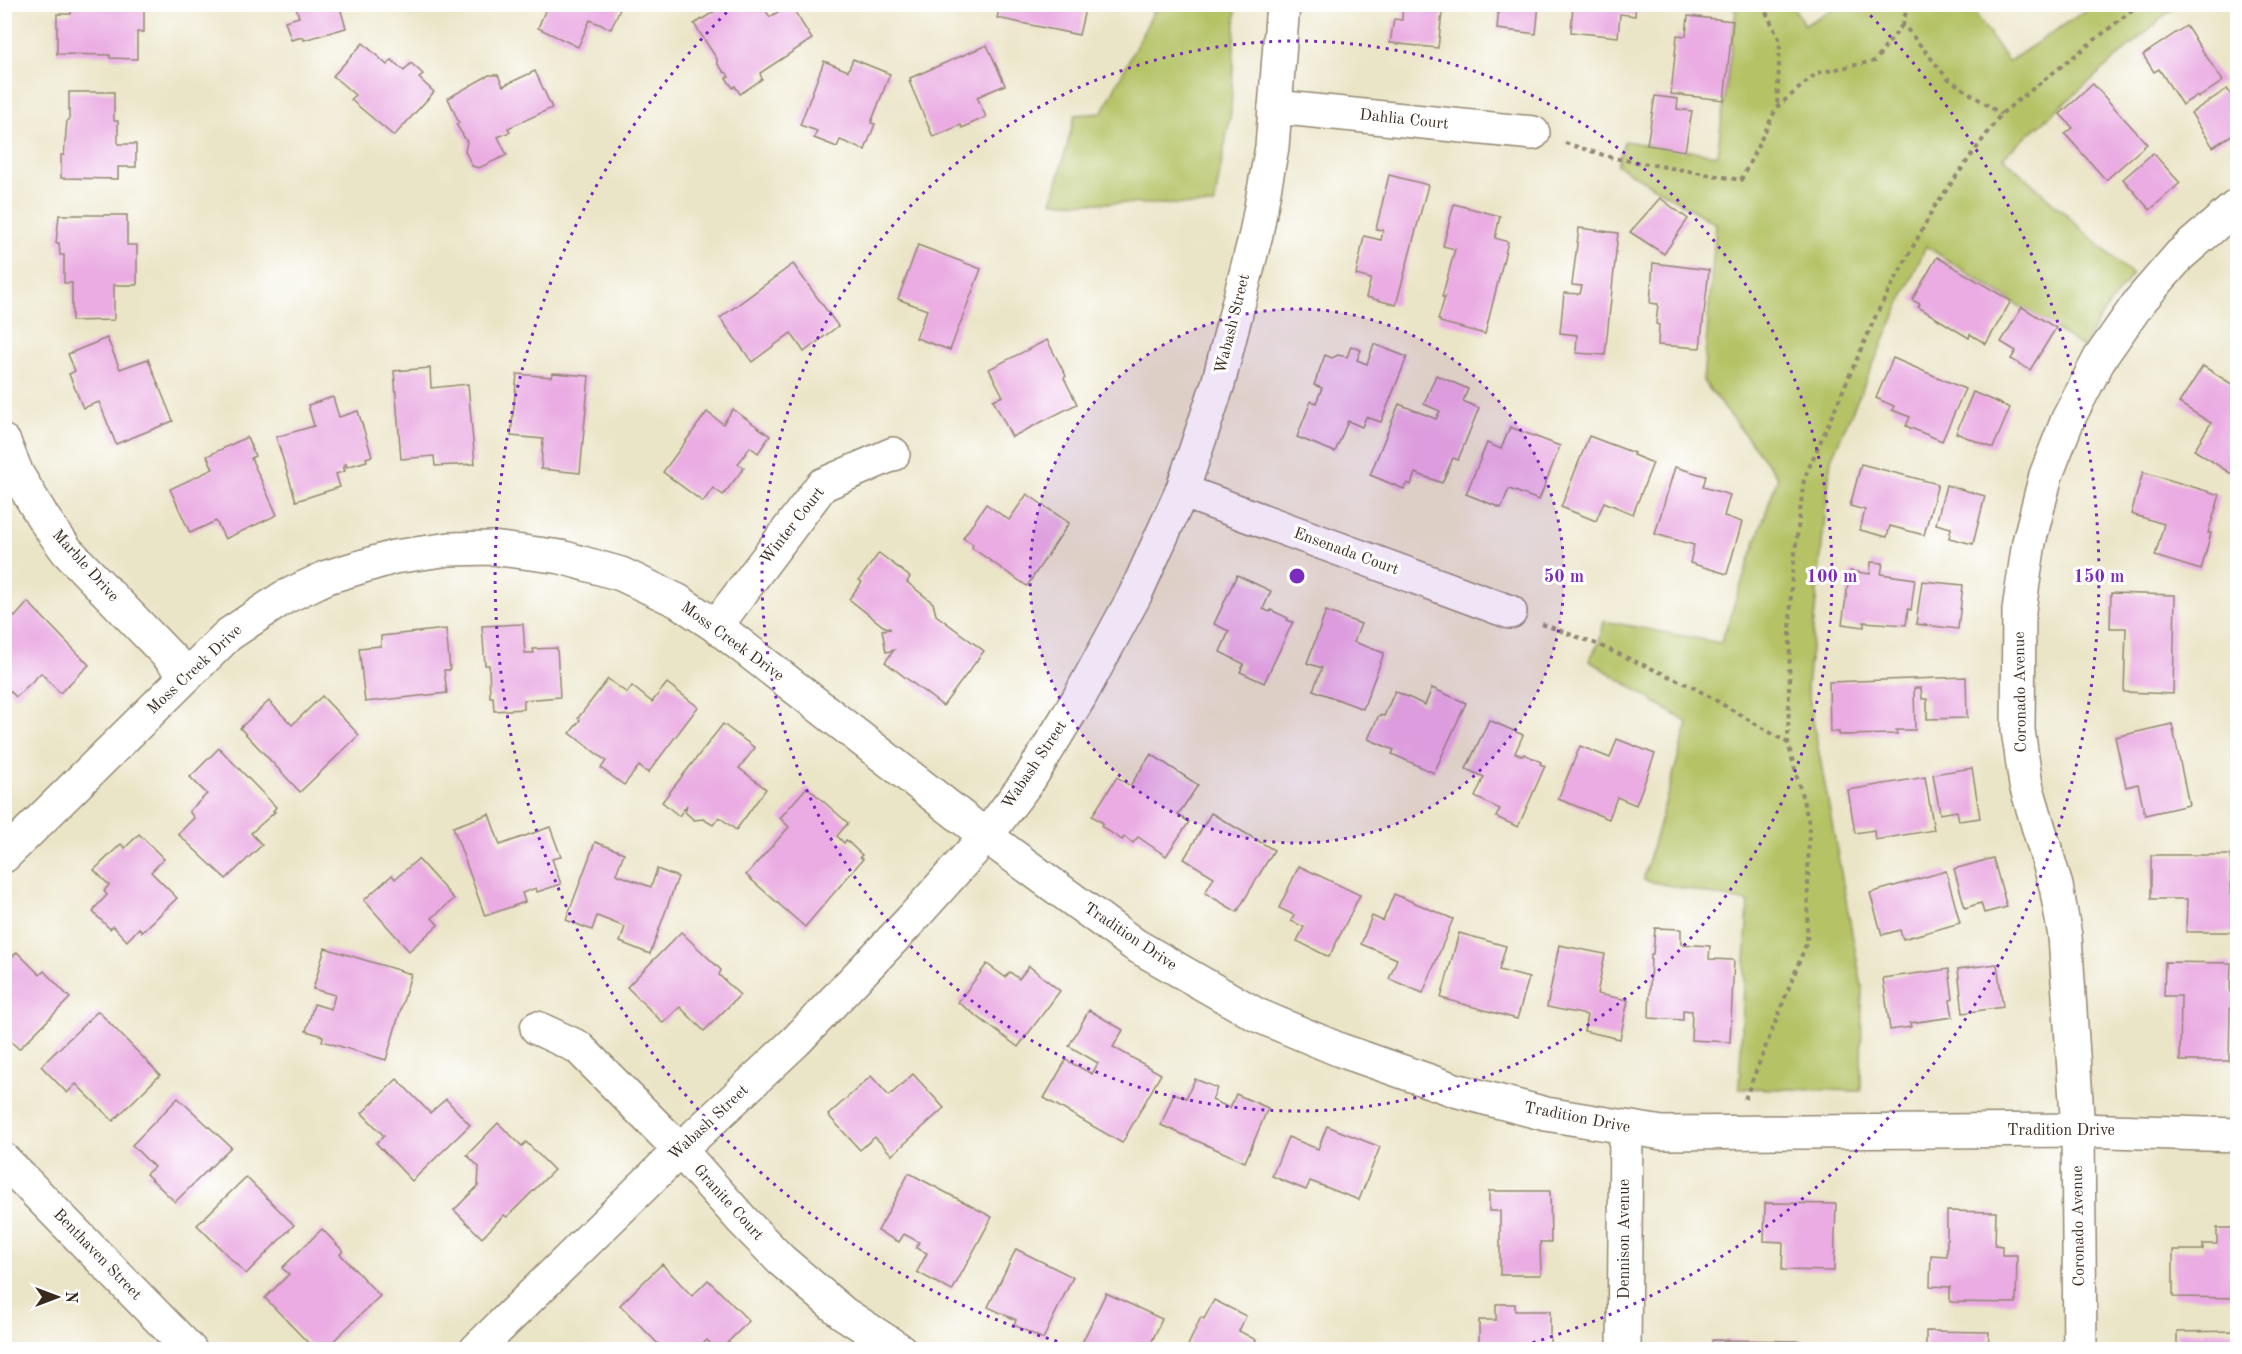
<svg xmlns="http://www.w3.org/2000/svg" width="2242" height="1354" font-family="'Old Standard TT',serif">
	<rect width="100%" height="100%" fill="#fff"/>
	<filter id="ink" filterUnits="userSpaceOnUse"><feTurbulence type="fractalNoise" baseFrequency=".0167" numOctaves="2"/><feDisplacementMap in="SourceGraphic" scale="12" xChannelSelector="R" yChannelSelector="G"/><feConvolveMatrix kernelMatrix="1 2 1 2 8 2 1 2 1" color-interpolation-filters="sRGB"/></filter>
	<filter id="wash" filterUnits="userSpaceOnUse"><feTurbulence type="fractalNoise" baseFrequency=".008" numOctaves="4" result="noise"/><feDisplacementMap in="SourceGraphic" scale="24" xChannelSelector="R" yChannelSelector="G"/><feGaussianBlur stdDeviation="1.35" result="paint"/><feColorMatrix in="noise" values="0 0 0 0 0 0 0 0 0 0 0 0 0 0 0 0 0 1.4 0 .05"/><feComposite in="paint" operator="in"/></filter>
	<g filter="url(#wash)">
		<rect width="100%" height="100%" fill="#ebe5c8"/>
		<g fill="#b5c366" stroke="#787642" stroke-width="1.5">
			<polygon points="1157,5 1236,5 1231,112 1214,205 1052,202 1075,115 1102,113"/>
			<polygon points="1731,5 1792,5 1805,25 1839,5 1970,5 2008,62 2094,5 2177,5 2003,157 2132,275 2103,313 2083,347 1926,246 1831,459 1807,687 1862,987 1861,1091 1739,1088 1748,902 1643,880 1688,723 1589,660 1599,643 1604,621 1721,643 1778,477 1703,381 1716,224 1617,165 1624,141 1717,155 1736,11"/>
		</g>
		<g id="blocks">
			<g fill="#eaace2">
				<polygon points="80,4 144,6 144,32 137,32 137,59 110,58 110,55 57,54 57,14 71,14 71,6"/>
				<polygon points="295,4 339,4 346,28 304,40 303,37 291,40 285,21 299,17"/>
				<polygon points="548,4 622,4 611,29 590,20 578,47 538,28"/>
				<polygon points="761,4 770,17 790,4 812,39 760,73 762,79 740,94 735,86 733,88 726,78 729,77 727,73 724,72 717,63 717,59 694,24 725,5 745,5 749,11"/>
				<polygon points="1403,4 1443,4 1438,48 1390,43 1394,19 1402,20"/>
				<polygon points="1499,4 1539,4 1536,34 1497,29"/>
				<polygon points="1573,4 1636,4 1635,16 1620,14 1618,37 1571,32"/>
				<polygon points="2039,4 2055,4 2045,11"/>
				<polygon points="1000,5 1086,5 1079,35 997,18"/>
				<polygon points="1688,16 1733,21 1724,100 1671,94 1677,35 1686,36"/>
				<polygon points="2186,26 2223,81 2198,98 2196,96 2182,105 2159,69 2154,72 2143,55"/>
				<polygon points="363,43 387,65 392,60 404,71 411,63 423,74 419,78 434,92 394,136 351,100 355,95 333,76"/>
				<polygon points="987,45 1005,85 977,97 986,117 962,128 961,125 933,137 909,81 911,81 910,78"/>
				<polygon points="853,59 890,74 871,123 875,124 865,150 840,140 837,147 814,138 817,131 800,125 824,61 848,71"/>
				<polygon points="535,71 552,108 508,128 510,132 498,137 507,155 479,168 472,166 465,151 467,142 456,124 459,123 448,98 489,75 498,75 503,86"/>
				<polygon points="2093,84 2147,144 2106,180 2065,134 2073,128 2060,114"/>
				<polygon points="2227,89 2238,104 2238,131 2213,147 2191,113"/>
				<polygon points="69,92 114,92 114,121 118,121 118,144 136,144 136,167 118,167 118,179 61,178 61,155 64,155 67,120 69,120"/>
				<polygon points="1655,96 1678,99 1677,109 1692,111 1685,151 1647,145"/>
				<polygon points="2153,153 2180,183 2150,210 2123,179"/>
				<polygon points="1389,175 1428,185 1396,305 1366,297 1371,279 1356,275 1364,236 1381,240 1383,230 1376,229"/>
				<polygon points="1660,198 1688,219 1664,254 1630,232"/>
				<polygon points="1454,204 1500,216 1495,238 1508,242 1485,334 1440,322 1440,320 1438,320 1445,297 1442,297 1455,249 1443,246"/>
				<polygon points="59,215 127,215 127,245 137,245 137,285 114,285 114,320 72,321 72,283 64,283 64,255 60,255 59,243 56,243"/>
				<polygon points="1579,228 1618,233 1605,355 1576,353 1577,335 1560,333 1564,293 1580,294 1582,286 1572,285"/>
				<polygon points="918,245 981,269 950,350 916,338 927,310 898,299"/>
				<polygon points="1937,257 2011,301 1986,344 1970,334 1969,338 1918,307 1920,304 1912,300"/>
				<polygon points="1653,263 1709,270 1700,348 1658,345 1659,325 1656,324 1658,304 1650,303"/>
				<polygon points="793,264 838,326 804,352 791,333 752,362 720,318"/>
				<polygon points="2022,307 2056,328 2030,370 2011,359 2016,351 2001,342"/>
				<polygon points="107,338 120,369 148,359 173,421 116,444 99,402 83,408 69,374 75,371 68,354"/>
				<polygon points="1047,340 1066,376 1064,378 1077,404 1012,437 993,400 1003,396 989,369"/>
				<polygon points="1374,344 1407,357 1381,422 1366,417 1362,427 1348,421 1335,452 1297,437 1311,401 1316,403 1322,388 1314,385 1325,355 1332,358 1338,355 1347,357 1351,346 1361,350 1357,360 1367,364"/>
				<polygon points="1893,358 1965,389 1942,441 1906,426 1910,417 1892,410 1894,406 1876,398"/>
				<polygon points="2203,366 2238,388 2238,468 2233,475 2194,450 2211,423 2179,403"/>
				<polygon points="430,368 431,388 468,384 475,464 435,466 434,456 401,459 394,371"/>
				<polygon points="553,373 589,376 580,473 541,469 543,439 511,436 517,374 552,377"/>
				<polygon points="1436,375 1468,389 1463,401 1479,408 1458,460 1453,458 1442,483 1415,473 1411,485 1407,483 1404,489 1370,475 1399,404 1436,419 1440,411 1424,404"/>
				<polygon points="1973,392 2010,408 1993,448 1956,433"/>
				<polygon points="333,397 339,417 358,411 372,456 366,458 367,461 346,467 346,464 343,466 345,471 336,474 340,487 296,501 276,437 314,426 308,405"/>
				<polygon points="733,409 770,436 758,453 750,447 738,464 744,468 723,495 713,488 703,502 663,472 707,412 723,424"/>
				<polygon points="1510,427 1560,446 1539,500 1509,489 1501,508 1466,494 1487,443 1501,449"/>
				<polygon points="1589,436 1634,453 1633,455 1653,463 1633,514 1604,502 1596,521 1561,507"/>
				<polygon points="247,437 255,456 251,458 277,515 225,539 216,521 190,533 170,489 213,469 207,456"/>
				<polygon points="1861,464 1938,484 1924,535 1890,526 1887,537 1860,530 1865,510 1850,506"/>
				<polygon points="1675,467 1706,476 1703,487 1730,495 1724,516 1742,522 1727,574 1690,563 1694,545 1655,534"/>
				<polygon points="2143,472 2220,495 2208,533 2211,533 2201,570 2155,556 2164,524 2131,514"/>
				<polygon points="1946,485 1985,496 1973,544 1949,538 1951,528 1936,524"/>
				<polygon points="1027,494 1069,523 1027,586 972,548 973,544 963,538 986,504 1009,520"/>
				<polygon points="879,553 910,577 907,582 933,603 936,615 984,651 943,706 885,662 894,650 886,652 882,630 891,629 883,626 849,599 862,582 859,580"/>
				<polygon points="1871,562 1883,563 1881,574 1915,579 1911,610 1908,609 1906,625 1864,622 1864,627 1842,624 1850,571 1870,574"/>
				<polygon points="1237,575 1271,591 1263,609 1270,612 1271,610 1288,618 1287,620 1293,622 1264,683 1240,672 1244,664 1220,652 1229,631 1214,624"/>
				<polygon points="1922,581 1963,585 1958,629 1916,624"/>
				<polygon points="2111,593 2175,595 2173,694 2124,692 2126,628 2110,628"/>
				<polygon points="28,602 89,665 60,693 41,673 16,697 4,685 4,614 12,614 15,617"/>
				<polygon points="1326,611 1361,624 1354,642 1384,653 1363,709 1313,690 1322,668 1307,663"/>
				<polygon points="523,624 525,653 534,653 533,649 557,648 560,697 524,700 524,709 494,711 493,697 490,697 489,665 485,665 482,626"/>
				<polygon points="446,629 450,670 444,670 447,693 365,702 359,648 381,646 381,636"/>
				<polygon points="1966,677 1967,718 1927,719 1927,699 1922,699 1921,688 1914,688 1915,730 1896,730 1897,734 1839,735 1839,732 1830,732 1829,682"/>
				<polygon points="608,679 627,693 632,686 652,702 667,683 698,707 648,773 639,766 624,785 601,768 606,761 570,733 580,720 578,718"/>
				<polygon points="1432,688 1466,703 1434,773 1392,754 1394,750 1368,739 1379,715 1384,716 1395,691 1425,705"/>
				<polygon points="322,696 359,735 300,792 240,728 269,701 292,725"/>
				<polygon points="1489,720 1523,735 1515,753 1523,756 1524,754 1541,762 1540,764 1545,766 1518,827 1496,817 1500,809 1475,797 1484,777 1466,769"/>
				<polygon points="723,724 755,748 739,768 766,789 736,830 719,817 713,825 703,819 694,820 685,812 687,805 679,816 662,802"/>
				<polygon points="2172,724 2189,805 2145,815 2138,784 2126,787 2115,737"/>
				<polygon points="1617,739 1655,754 1636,805 1617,797 1609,819 1558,799 1580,746 1610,758"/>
				<polygon points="219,748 276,807 273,811 275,812 251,833 262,845 226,879 178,834 194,818 189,811 207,794 190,777"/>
				<polygon points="1151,754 1198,785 1178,815 1189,822 1166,856 1138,837 1133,843 1124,837 1122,840 1101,826 1103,823 1092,816 1117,777 1130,786"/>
				<polygon points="1972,768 1980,818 1959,821 1957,811 1940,814 1933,774"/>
				<polygon points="1925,777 1934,830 1875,840 1874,830 1855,833 1848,790"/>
				<polygon points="807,787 848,823 837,836 844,843 846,840 862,855 860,857 863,859 805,927 746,875 789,827 780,818"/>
				<polygon points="1211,813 1274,850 1237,912 1205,893 1214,877 1184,859"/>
				<polygon points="489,814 500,845 550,827 561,857 552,859 561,884 537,892 536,888 522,893 525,902 485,916 453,827"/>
				<polygon points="139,834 164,859 151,872 177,898 142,932 139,928 127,941 113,926 110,929 93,912 95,910 94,909 107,895 104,891 109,885 94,870 121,844 125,848"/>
				<polygon points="595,842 624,853 616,874 651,887 657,869 678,877 650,954 620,942 625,927 597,916 592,930 566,920"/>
				<polygon points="2151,855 2231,855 2230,894 2235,894 2234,932 2186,932 2187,899 2151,899"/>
				<polygon points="1993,858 2007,907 1984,913 1981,903 1965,908 1954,869"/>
				<polygon points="418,859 454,899 432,918 438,925 409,951 364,900 392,875 395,879"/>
				<polygon points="1299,866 1360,895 1329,957 1297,941 1304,927 1291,921 1294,915 1279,908"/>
				<polygon points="1946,871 1960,923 1903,939 1900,930 1882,935 1870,893"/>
				<polygon points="1394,894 1453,919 1423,993 1389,979 1397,959 1361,944 1372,916 1383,921"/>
				<polygon points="1655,928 1681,929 1681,944 1710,946 1709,959 1734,960 1730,1042 1691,1040 1692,1011 1683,1010 1683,1020 1649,1018 1651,954 1653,954"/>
				<polygon points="681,932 721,970 719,975 740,995 704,1031 680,1007 663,1023 627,987"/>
				<polygon points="1459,933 1506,946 1499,970 1529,978 1517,1019 1441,998"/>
				<polygon points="1559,945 1605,954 1597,994 1628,1000 1620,1039 1584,1031 1587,1015 1547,1007"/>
				<polygon points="325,948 411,974 386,1060 322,1041 323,1036 306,1031 314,1004 331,1009 335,995 313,989"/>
				<polygon points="17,952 40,975 44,971 70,998 19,1049 4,1035 4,965"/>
				<polygon points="2165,962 2231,963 2230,992 2238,992 2238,1008 2230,1008 2229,1061 2180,1061 2181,996 2164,996"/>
				<polygon points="987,964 1005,977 1010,972 1019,979 1029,966 1060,991 1018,1047 958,1002"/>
				<polygon points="1997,964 2003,1007 1963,1013 1958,969"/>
				<polygon points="1949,969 1953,999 1950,1000 1953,1017 1910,1023 1911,1027 1890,1030 1883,978"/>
				<polygon points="1089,1010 1123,1030 1113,1047 1161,1074 1122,1143 1044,1098 1066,1060 1092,1074 1098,1063 1069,1046"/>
				<polygon points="98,1011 160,1075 113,1121 76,1084 67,1093 41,1066"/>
				<polygon points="913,1074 944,1108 892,1155 875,1137 860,1150 828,1115 871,1076 889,1096"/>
				<polygon points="397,1079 430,1113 446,1099 470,1125 412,1181 376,1143 384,1136 362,1113"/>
				<polygon points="1195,1079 1217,1088 1212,1100 1230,1108 1236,1094 1268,1108 1245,1162 1161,1125 1174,1093 1186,1098"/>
				<polygon points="178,1098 231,1147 175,1202 146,1174 154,1167 132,1145"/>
				<polygon points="498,1123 522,1146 526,1142 554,1170 507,1217 504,1215 482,1238 454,1210 478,1186 479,1167 467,1155"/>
				<polygon points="1327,1126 1380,1147 1359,1200 1310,1181 1306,1190 1272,1176 1288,1137 1318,1149"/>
				<polygon points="909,1173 992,1217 952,1291 917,1272 927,1253 916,1248 919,1242 904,1234 899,1242 878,1231"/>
				<polygon points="246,1177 294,1225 246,1274 197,1225"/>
				<polygon points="1489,1191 1550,1191 1551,1242 1540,1242 1541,1275 1500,1275 1500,1211 1489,1211"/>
				<polygon points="1765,1203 1836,1204 1834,1271 1782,1270 1783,1242 1764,1241"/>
				<polygon points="1947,1211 1996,1212 1995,1245 2002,1246 2002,1255 2017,1255 2016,1303 1950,1302 1950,1287 1930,1286 1931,1255 1947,1256"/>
				<polygon points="2217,1228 2238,1228 2238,1298 2173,1297 2173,1250 2203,1250 2203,1244 2217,1244"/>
				<polygon points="322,1229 343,1251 340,1254 380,1296 324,1350 315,1350 265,1298 289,1274 282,1268"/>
				<polygon points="1016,1249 1073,1277 1043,1339 1014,1325 1016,1320 988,1307"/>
				<polygon points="662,1264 692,1296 708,1280 749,1321 720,1350 717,1350 707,1340 697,1350 664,1350 620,1305"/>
				<polygon points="1106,1293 1162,1319 1148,1350 1096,1350 1082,1343"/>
				<polygon points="1214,1300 1246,1316 1239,1331 1256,1340 1254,1345 1264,1350 1186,1350 1201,1317 1204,1319"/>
				<polygon points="1496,1304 1515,1304 1515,1311 1550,1311 1550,1350 1479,1350 1479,1320 1496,1320"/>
				<polygon points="1926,1331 1989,1332 1988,1350 1926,1350"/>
				<polygon points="2238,1331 2238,1350 2177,1350 2177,1332"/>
				<polygon points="1712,1340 1802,1341 1802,1350 1712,1350"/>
			</g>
		</g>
	</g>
	<g filter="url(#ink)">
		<use href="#blocks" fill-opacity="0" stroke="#938873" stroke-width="1.5"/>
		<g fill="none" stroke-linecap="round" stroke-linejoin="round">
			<g stroke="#938873" stroke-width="36">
				<g id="minor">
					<polyline points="1275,107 1533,133"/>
					<polyline points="4,442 17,474 44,519 67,551 187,675"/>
					<polyline points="1182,491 1510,612"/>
					<polyline points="716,626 822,485 893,454"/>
					<polyline points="4,856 228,635 283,598 327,577 394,557 450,549 492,548 561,557 621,574 678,601 716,626 986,836 1135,945 1257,1015 1340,1050 1455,1090 1546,1114 1662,1133 2078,1130 2238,1135"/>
					<polyline points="537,1028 578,1047 680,1150 743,1221 781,1260 843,1313 900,1350"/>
					<polyline points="4,1160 190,1350"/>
					<polyline points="476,1350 680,1150 796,1041 911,920 986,836 1030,778 1079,698 1135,595 1182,491 1218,384 1256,234 1272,147 1283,4"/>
					<polyline points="1624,1350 1626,1128"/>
					<polyline points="2080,1350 2078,1130 2065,936 2056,886 2026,785 2018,730 2019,610 2029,542 2046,475 2068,419 2100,358 2140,301 2180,255 2238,205"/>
				</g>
			</g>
			<g stroke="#938873" stroke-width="4" stroke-dasharray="4.5 4.5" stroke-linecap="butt">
				<polyline points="1762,4 1780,41 1777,107"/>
				<polyline points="1908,4 1903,24 1947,78 2001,114"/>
				<polyline points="1565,143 1613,158 1741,180 1777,107 1817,73 1875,61 1903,24"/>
				<polyline points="1542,624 1594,643 1693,687 1788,743"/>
				<polyline points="1745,1099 1807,942 1809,823 1788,743 1791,586 1804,479 1877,313 1935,206 2001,114 2140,4"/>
			</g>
			<use href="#minor" stroke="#fff" stroke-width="33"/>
		</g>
	</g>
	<circle cx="1297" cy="576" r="267" fill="#7b2cbf" fill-opacity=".12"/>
	<g fill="none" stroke="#7b2cbf" stroke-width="3" stroke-dasharray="3 6">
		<circle cx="1297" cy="576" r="267"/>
		<circle cx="1297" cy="576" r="535"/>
		<path d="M1083 1349A802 802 0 0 1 730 9M1864 9A802 802 0 0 1 1511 1349"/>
	</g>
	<g text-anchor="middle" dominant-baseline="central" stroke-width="6" stroke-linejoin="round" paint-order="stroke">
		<g font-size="16" fill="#3b2a1e" stroke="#fff">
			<text transform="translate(1404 120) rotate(6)">Dahlia Court</text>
			<text transform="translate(1233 324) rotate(-76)">Wabash Street</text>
			<text transform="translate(793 526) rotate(-52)">Winter Court</text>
			<text transform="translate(1346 552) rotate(20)">Ensenada Court</text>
			<text transform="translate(85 566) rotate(48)">Marble Drive</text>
			<text transform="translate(732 642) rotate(36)">Moss Creek Drive</text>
			<text transform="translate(195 670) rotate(-43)">Moss Creek Drive</text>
			<text transform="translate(2021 692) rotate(-91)">Coronado Avenue</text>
			<text transform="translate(1035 765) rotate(-56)">Wabash Street</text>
			<text transform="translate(1130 937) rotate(34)">Tradition Drive</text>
			<text transform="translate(1577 1118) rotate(11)">Tradition Drive</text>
			<text transform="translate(709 1123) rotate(-43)">Wabash Street</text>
			<text x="2061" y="1131">Tradition Drive</text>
			<text transform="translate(728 1203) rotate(48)">Granite Court</text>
			<text transform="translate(2079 1226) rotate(-91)">Coronado Avenue</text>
			<text transform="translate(1625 1239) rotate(-90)">Dennison Avenue</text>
			<text transform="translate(97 1255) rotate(46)">Benthaven Street</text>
		</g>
	</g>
	<circle cx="1297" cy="576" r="9" fill="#7b2cbf" stroke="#fff" stroke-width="3"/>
	<g font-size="18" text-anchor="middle" font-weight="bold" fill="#7b2cbf" stroke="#fff" stroke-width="6" stroke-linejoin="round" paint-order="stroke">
		<text x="1564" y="582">50 m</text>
		<text x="1832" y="582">100 m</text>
		<text x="2099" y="582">150 m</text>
	</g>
	<rect width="2242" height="1354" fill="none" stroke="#fff" stroke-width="24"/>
	<g transform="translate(57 1297) rotate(90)" stroke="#ffffff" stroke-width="4.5" paint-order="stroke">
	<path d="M0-4.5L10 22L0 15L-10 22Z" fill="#3b2a1e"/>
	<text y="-9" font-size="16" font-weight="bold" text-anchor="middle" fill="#3b2a1e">N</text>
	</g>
</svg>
